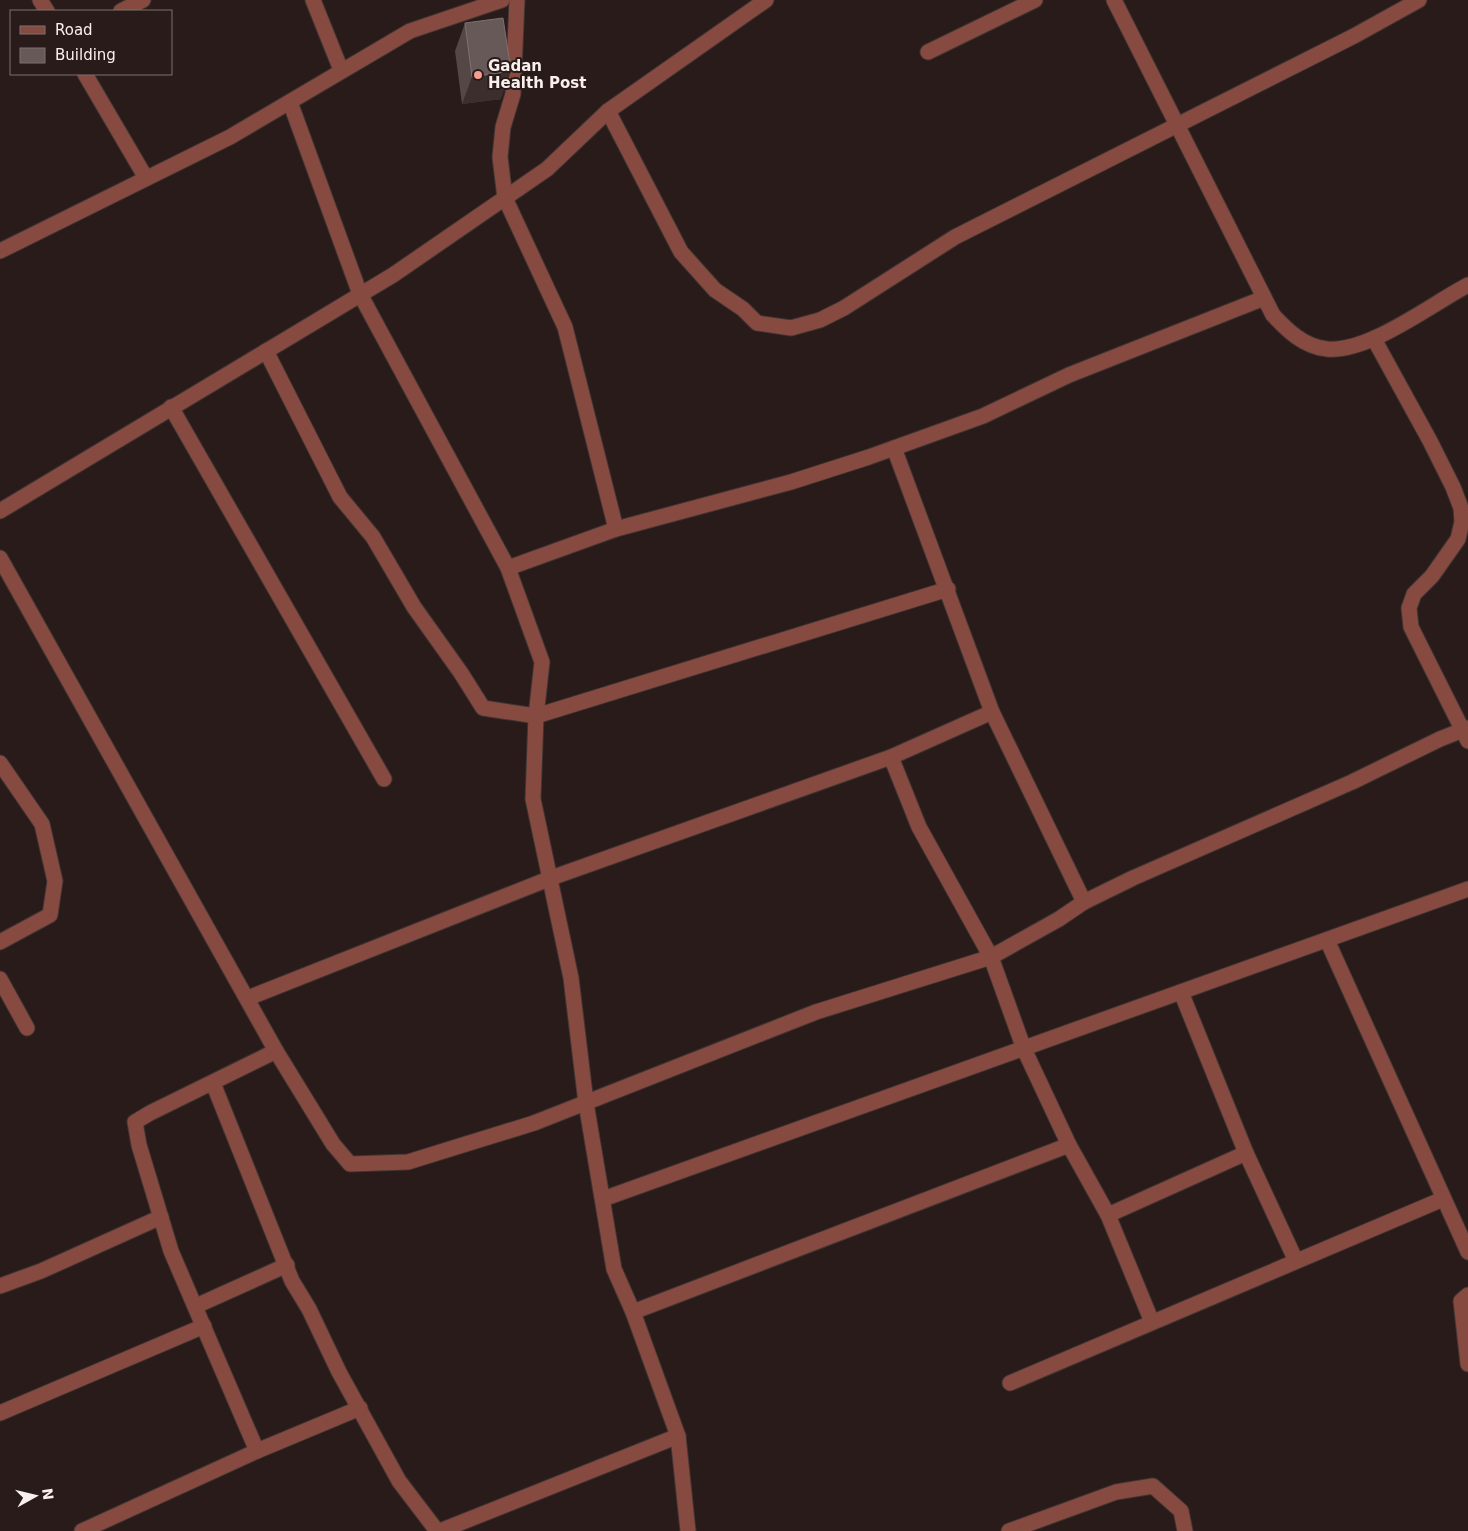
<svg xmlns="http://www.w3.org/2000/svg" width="1468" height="1531" font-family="'DejaVu Sans',sans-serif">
	<rect width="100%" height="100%" fill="#281b19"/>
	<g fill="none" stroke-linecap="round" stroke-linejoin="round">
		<g stroke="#413533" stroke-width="17">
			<g id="minor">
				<polyline points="40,0 47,11"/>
				<polyline points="313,0 341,70"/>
				<polyline points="517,0 513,94 503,127 500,157 505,198 565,327 616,529"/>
				<path d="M1114 0 1273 315C1287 330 1304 347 1327 349 1368 353 1430 305 1468 285"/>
				<polyline points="121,11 143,0"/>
				<polyline points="928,52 1035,0"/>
				<polyline points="85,74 146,178"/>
				<polyline points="290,102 360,294 508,568 542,662 536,716 948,589"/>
				<polyline points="608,111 681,252 715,290 743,309 757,323 791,328 820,320 844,308 955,237 1354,36 1419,0"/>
				<polyline points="0,251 230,137 410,31 502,0"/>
				<polyline points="1374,339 1430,441 1453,487 1461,508 1462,522 1458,539 1432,576 1414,594 1409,608 1411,627 1468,741"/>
				<polyline points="266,351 340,497 373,537 414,607 461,673 483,708 536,716 533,799 571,978 586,1103 614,1269 633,1312 678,1436 688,1531"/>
				<polyline points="171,407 384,779"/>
				<polyline points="0,511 393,275 547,169 608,111 766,0"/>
				<polyline points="0,558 276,1051 333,1144 350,1164 408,1162 534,1123 816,1012 991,957 1059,919 1084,902 1133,878 1352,782 1440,739 1468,728"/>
				<polyline points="508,568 616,529 791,482 869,457 983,416 1069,375 1264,298"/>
				<polyline points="992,712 1084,902"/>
				<polyline points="891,757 919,827 991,957 1024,1049 1069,1145 1108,1215 1152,1322"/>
				<polyline points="0,763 42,824 55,881 50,915 0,942"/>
				<polyline points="1327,940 1468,1252"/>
				<polyline points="0,979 27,1028"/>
				<polyline points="248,998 551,878 891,757 992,712 894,448"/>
				<polyline points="213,1083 292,1281 309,1309 339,1372 399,1481 437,1531"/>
				<polyline points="1246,1153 1296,1261"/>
				<polyline points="603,1199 1468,889"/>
				<polyline points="1108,1215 1246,1153 1181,992"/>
				<polyline points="0,1286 41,1271 161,1217"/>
				<polyline points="1468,1295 1461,1301 1468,1364"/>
				<polyline points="196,1306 287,1265"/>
				<polyline points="633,1312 1069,1145"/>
				<polyline points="1010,1383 1443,1199"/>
				<polyline points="0,1413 204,1326"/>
				<polyline points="257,1451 171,1251 139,1145 135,1122 150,1113 276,1051"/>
				<polyline points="82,1531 257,1451 360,1408"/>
				<polyline points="440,1531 678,1436"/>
				<polyline points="1009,1531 1116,1492 1153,1486 1181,1511 1185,1531"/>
			</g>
		</g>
		<use href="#minor" stroke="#874a41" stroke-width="15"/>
	</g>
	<polygon fill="#554745" points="465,23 501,99 462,104 455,51"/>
	<polygon fill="#3c2e2c" points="511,71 501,99 462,104 472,77"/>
	<polygon fill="#675957" stroke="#7e716f" points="503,18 511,71 472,77 465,23"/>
	<circle fill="#f59d8f" stroke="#281b19" stroke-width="2" cx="478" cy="75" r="5"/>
	<g text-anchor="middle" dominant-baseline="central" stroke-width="4" stroke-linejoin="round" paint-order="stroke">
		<g font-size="15" font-weight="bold" fill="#f9f0ee" stroke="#281b19" text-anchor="start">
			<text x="488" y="66">Gadan<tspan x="488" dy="17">Health Post</tspan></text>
		</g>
	</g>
	<rect x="10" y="10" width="162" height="65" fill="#281b19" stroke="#7c706e"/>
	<rect x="20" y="26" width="25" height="8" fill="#874a41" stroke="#7c706e"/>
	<text x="55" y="35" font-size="15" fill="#f9f0ee">Road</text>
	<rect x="20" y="48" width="25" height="15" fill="#675957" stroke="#7c706e"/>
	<text x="55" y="60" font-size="15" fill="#f9f0ee">Building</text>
	<g transform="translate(35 1496) rotate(82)" stroke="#281b19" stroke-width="4" paint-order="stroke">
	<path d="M0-4L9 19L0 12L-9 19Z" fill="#f9f0ee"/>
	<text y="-8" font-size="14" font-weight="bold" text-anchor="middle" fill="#f9f0ee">N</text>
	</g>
</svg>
